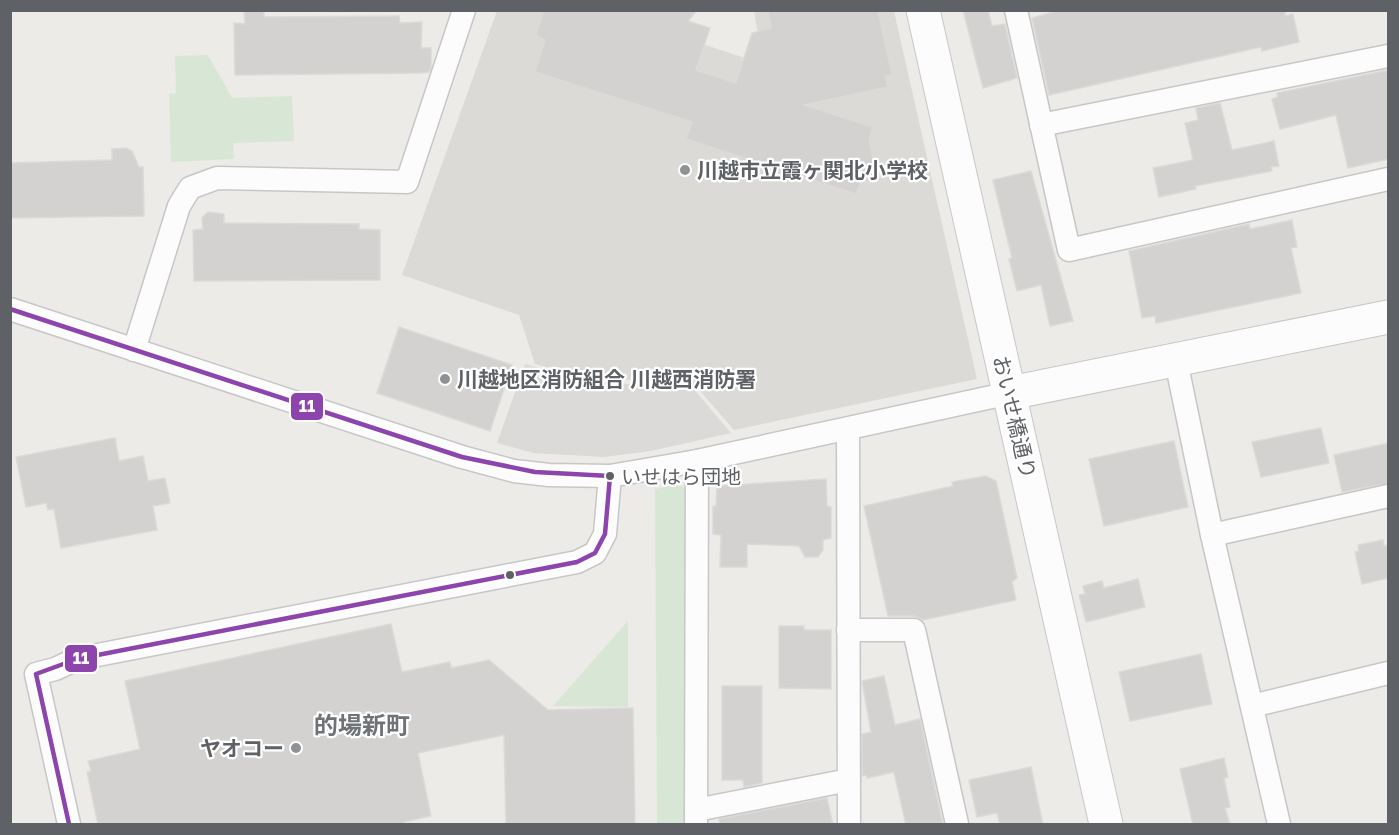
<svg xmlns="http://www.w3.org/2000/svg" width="1399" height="835" font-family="'Golos Text','Noto Sans JP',sans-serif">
	<rect width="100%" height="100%" fill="#ecebe8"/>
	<polygon fill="#dcdad8" points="525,364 589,382 692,387 731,433 651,451 604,457 533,453 497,443"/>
	<polygon fill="#dcdad7" points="497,11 679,11 672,34 763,64 754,11 894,11 977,379 734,430 694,384 583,377 535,364 519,315 402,275"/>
	<g fill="#d8e7d5">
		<polygon points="208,55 232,98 292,96 294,141 233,143 234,159 171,162 169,94 176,93 175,56"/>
		<polygon points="678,484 686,489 689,824 657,824 655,489"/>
		<polygon points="628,621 628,707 553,706"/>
	</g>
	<g fill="#d3d2d1" stroke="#dcdad8" stroke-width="1.5">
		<polygon points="244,10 264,10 264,17 399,16 400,23 422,22 421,48 431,48 431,68 429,72 421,73 235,75 234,23 245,24"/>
		<polygon points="544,10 697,10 688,21 710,28 696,70 736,83 752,33 771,28 768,10 878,10 892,75 885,76 888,87 804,105 873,127 869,139 877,178 863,177 856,194 686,139 692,122 535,72 545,40 536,35"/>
		<polygon points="963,10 988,10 992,26 1005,24 1017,78 983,88"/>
		<polygon points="1060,10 1285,10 1285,16 1293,14 1299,42 1262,51 1261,47 1049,95 1032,18"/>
		<polygon points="1389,70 1389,159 1348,168 1336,115 1280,129 1272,99 1278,97 1277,93"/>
		<polygon points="1220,103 1232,150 1274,141 1279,166 1271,167 1272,171 1195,186 1196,189 1159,197 1153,168 1193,160 1185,123 1198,120 1196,108"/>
		<polygon points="126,148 132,151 139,167 143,167 144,216 10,218 10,163 112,160 112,149"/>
		<polygon points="1031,171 1073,321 1050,326 1041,285 1017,291 1009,259 1012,258 993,180"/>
		<polygon points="208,212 224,214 224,223 359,224 359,229 380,230 380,280 194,281 193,230 203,229 202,218"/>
		<polygon points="1292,220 1297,247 1291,248 1301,293 1156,323 1155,316 1142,318 1129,251 1249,224 1250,229"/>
		<polygon points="399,327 512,365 490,431 377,393"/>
		<polygon points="1321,428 1329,463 1261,477 1252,442"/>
		<polygon points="115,438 119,461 143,456 148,481 165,478 170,503 153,506 157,530 61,548 54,509 48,510 46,503 26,507 16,457"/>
		<polygon points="1174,441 1188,507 1104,526 1089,459"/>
		<polygon points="1389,443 1389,483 1342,492 1334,455"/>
		<polygon points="986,476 996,481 1017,578 1012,582 1016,600 923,620 914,616 888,616 864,506 953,486 952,482"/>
		<polygon points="826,479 827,506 831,507 831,538 823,540 823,550 818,557 805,557 799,546 747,544 747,567 720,567 721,535 713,534 713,506 716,506 717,486"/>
		<polygon points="1383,540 1384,546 1389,545 1389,578 1362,584 1355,552 1359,551 1358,545"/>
		<polygon points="1138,579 1145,607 1086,622 1079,595 1085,594 1083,586 1102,581 1104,588"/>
		<polygon points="391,624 402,672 450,662 451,668 489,660 548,710 633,708 635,825 506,825 504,735 418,753 431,816 404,822 405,825 98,825 87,772 91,771 88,761 140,749 125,681"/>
		<polygon points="779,626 804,626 804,630 831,630 831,689 779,688"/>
		<polygon points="1201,654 1212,704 1130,721 1119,672"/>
		<polygon points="884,676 895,725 920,719 943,825 906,825 894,772 867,778 866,775 862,776 862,734 871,732 862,681"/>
		<polygon points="722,686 762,686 762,783 744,787 743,780 722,780"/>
		<polygon points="1224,758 1228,777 1224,778 1230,807 1225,808 1230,825 1193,825 1180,769"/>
		<polygon points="1031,767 1043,825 1000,825 997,813 977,817 969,780"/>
		<polygon points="827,798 833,825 720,825 719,819"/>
	</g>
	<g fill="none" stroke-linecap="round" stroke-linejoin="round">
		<g stroke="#c7c7c7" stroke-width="25">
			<g id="street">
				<polyline points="1016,10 1069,250 1388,179"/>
				<polyline points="1041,125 1388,56"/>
				<polyline points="10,309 462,457 514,471 549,475 610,476 697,461 1010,393"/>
				<polyline points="134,350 179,206 190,188 217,178 407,182 464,10"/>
				<polyline points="1176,361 1212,535 1279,824"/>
				<polyline points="848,429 849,824"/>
				<polyline points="1212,535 1388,496"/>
				<polyline points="848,630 914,630 957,824"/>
				<polyline points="1252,706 1388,673"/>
				<polyline points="696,810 849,780"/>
				<polyline points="69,824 36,674 55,669 77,659 577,562 595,553 605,534 610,476"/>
				<polyline points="696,824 697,461"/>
			</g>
		</g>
		<g stroke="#c7c7c7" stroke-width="35">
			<g id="secondary">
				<polyline points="923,10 1106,824"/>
				<polyline points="1010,393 1388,317"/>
			</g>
		</g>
		<use href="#street" stroke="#fcfcfc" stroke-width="22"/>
		<use href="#secondary" stroke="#fcfcfc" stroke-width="33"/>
		<g stroke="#fff" stroke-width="9">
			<g id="bus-1">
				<polyline points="10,309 462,457 535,472 610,476"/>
				<polyline points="69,824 36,674 77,659 577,562 595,553 605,534 610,476"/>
			</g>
		</g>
		<use href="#bus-1" stroke="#8e44ad" stroke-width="4.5"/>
	</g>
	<g fill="#909193" stroke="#fff" stroke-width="2">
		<circle cx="685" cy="170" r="6"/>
		<circle cx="445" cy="379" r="6"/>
		<circle cx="296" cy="748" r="6"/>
	</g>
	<g fill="#5e6165" stroke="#fff" stroke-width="2">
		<circle cx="610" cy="476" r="5"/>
		<circle cx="510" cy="575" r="5"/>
	</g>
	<g text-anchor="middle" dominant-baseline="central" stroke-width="4.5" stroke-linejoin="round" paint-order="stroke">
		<g font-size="20" fill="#5e6165" stroke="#fff" text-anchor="start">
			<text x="621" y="476">いせはら団地</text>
		</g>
		<g font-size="21" font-weight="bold" fill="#5e6165" stroke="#fff" text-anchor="start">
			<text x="697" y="170">川越市立霞ヶ関北小学校</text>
			<text x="457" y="379">川越地区消防組合 川越西消防署</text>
			<text x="284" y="748" text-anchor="end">ヤオコー</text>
		</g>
		<g font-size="21" fill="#5e6165" stroke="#fff">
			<text transform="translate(1015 417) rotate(77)">おいせ橋通り</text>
		</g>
		<g font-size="24" font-weight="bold" fill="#6f7377" stroke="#fff">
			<text x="362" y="724">的場新町</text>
		</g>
	</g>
	<g stroke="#fff" stroke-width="2">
		<rect x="290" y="392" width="34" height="29" rx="6" fill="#8e44ad"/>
		<rect x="64" y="644" width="34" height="29" rx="6" fill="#8e44ad"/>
	</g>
	<g font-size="16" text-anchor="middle" font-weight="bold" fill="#fff">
		<text x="307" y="412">11</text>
		<text x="81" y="664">11</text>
	</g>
	<rect width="1399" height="835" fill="none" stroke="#5e6165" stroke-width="24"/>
</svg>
